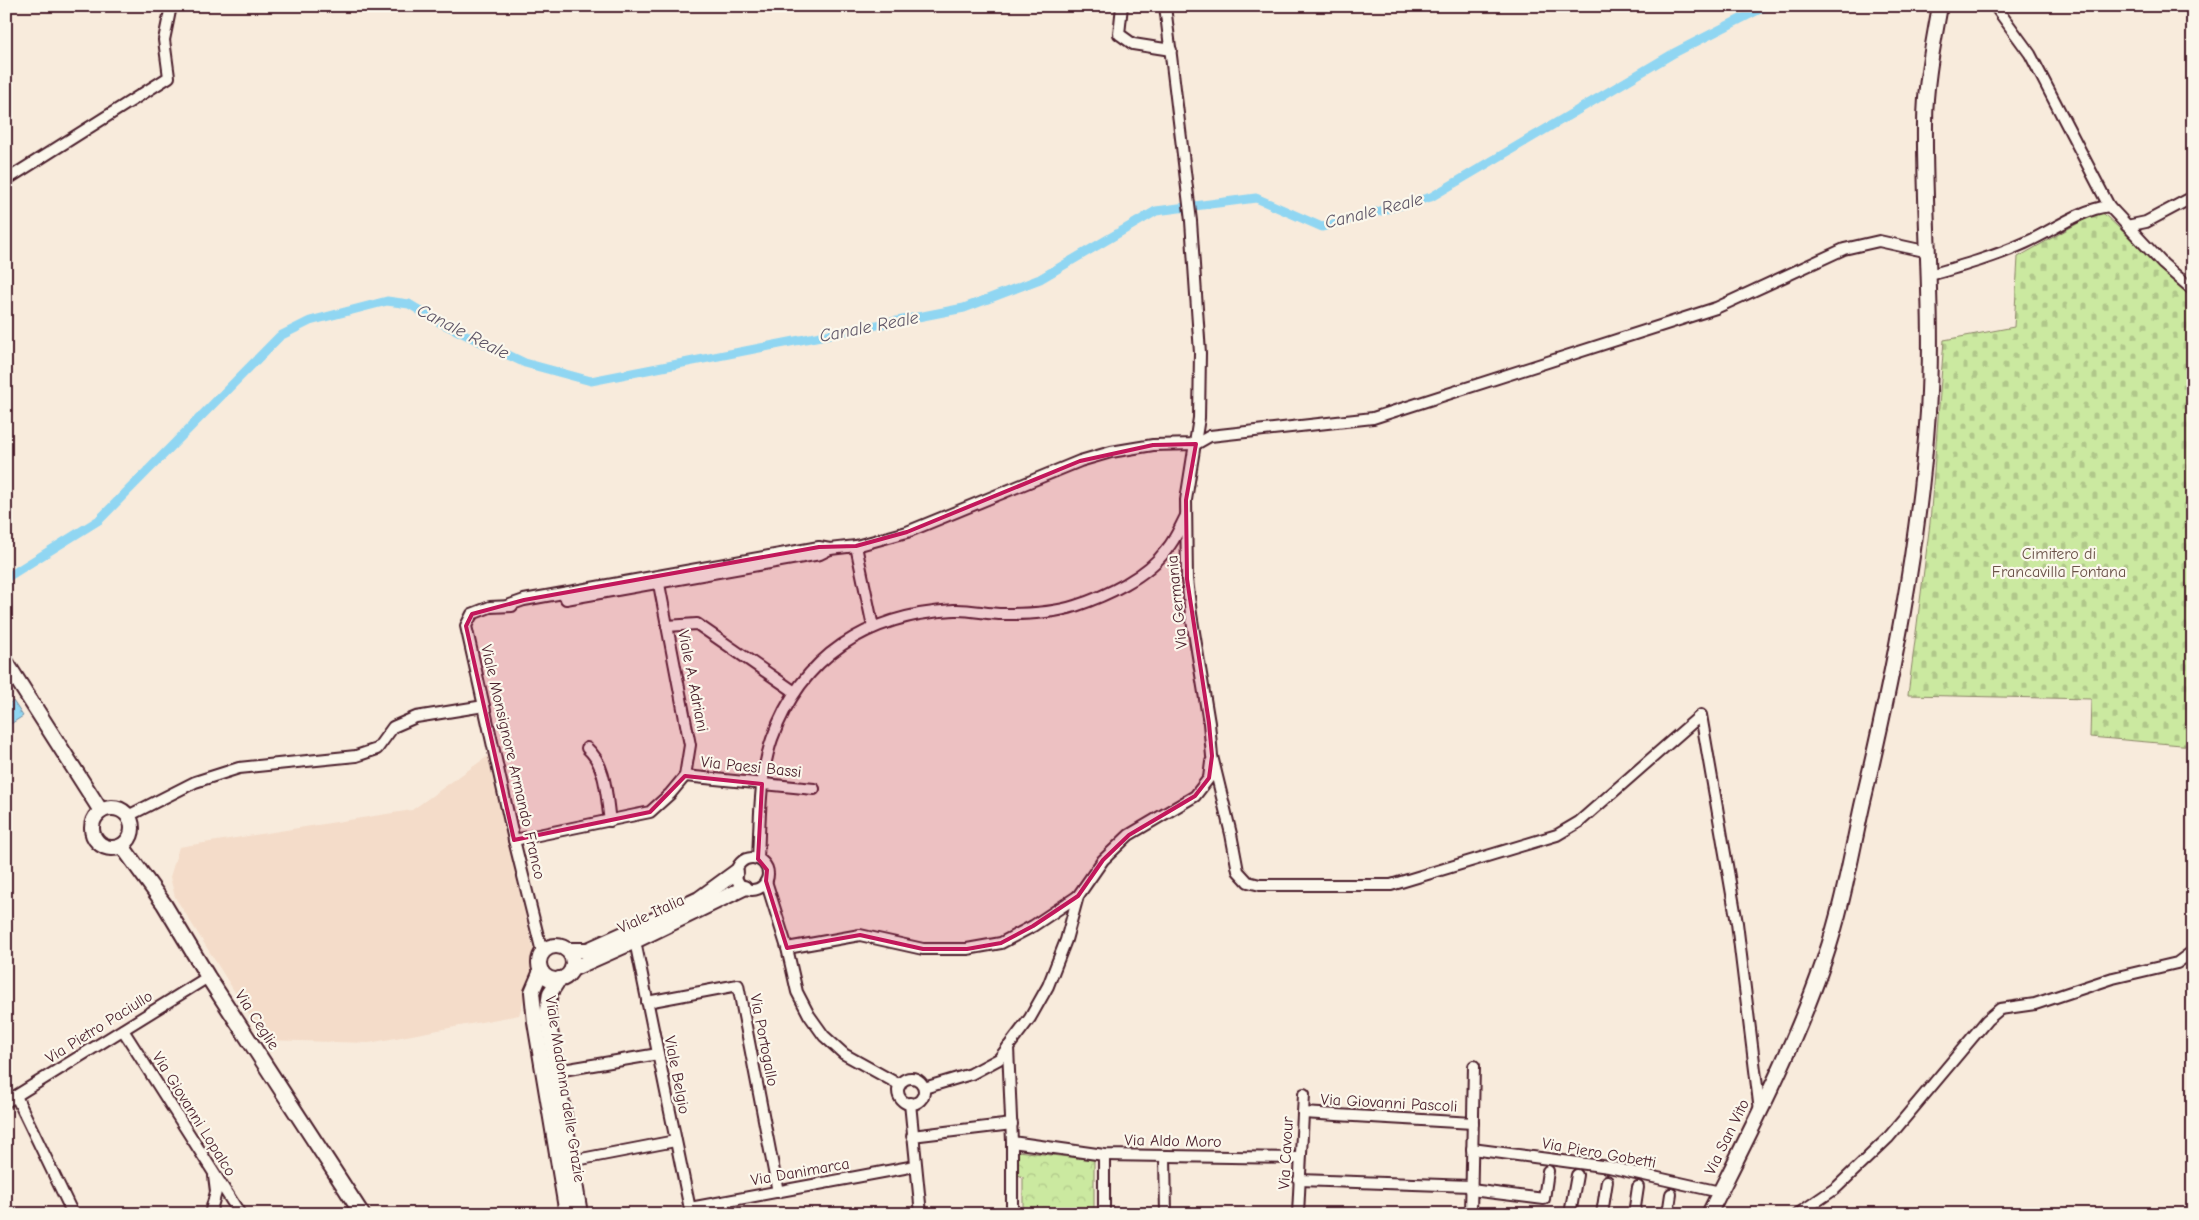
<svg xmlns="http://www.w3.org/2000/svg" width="2199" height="1220" font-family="'Comic Neue',sans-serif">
	<defs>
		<pattern id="forest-crowns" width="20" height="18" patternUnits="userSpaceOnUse" patternTransform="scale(1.25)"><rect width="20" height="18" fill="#cbe9a0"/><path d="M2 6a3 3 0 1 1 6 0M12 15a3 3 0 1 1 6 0" fill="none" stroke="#b0c78a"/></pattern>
		<pattern id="cemetery-stones" width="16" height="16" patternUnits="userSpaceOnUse" patternTransform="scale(1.25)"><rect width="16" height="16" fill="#cbe9a0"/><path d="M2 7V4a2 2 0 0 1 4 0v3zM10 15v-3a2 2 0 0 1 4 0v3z" fill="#b0c78a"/></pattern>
		<pattern id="water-ripples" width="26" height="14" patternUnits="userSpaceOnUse" patternTransform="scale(1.25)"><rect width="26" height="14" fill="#90d6f2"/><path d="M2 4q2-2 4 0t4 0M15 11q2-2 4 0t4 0" fill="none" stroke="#7eb7d0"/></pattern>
	</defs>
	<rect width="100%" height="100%" fill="#f8ebdc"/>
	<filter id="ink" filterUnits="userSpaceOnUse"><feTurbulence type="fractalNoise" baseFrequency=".02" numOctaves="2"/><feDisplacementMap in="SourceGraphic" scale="10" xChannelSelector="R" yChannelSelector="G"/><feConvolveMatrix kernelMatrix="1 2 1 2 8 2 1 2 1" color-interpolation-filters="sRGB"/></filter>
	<g filter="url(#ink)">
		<polygon fill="#f4dcc9" points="488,756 536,961 519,1015 369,1043 265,1040 175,897 170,877 179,847 412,810"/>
		<polygon fill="url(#forest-crowns)" stroke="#8a8466" points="1017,1151 1094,1160 1094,1214 1023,1214 1023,1177 1018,1175"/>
		<polygon fill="url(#cemetery-stones)" stroke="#8a8466" points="2098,212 2104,214 2193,297 2193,746 2090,737 2091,699 1908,695 1930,523 1944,340 2014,327 2018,257"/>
		<polygon fill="url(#water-ripples)" stroke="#748da2" points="13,701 23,716 6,727 6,705"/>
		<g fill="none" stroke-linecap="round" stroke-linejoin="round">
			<polyline stroke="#90d6f2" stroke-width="9" points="6,578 99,520 280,336 310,321 387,301 409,304 439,322 525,363 591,381 964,308 1040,279 1156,211 1256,198 1322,227 1431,197 1674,53 1766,6"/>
			<g stroke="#4a1f2b" stroke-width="14">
				<g id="street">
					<polyline points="1122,6 1119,34 1133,44 1171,50"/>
					<polyline points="1165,6 1191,221 1200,353 1199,418 1186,500 1187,579 1191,614 1209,723 1212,756 1231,834 1238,871 1248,882 1260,885 1391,885 1557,835 1579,822 1701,715 1737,923 1760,1111"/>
					<polyline points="1995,6 2030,54 2109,206"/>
					<polyline points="6,180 169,77 164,40 171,6"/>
					<polyline points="2127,226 2146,222 2193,197"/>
					<path d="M1930 275C1962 266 1994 257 2025 243 2053 231 2078 210 2109 206L2163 264 2193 290"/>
					<polyline points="856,546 873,627"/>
					<polyline points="566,599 820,554 830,549"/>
					<polyline points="507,606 524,600 819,547 830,549 856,546 907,532 1080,461 1111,452 1153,445 1196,444 1210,436 1373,418 1716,308 1844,249 1879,241 1929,252"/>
					<polyline points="512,606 490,607 472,614 466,626 514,840 542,952"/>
					<polyline points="667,626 697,624 795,692"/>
					<path d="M587 748C607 766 606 796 610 821"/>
					<polyline points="685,776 814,789"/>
					<polyline points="128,816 195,782 239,768 356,756 377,749 393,727 416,717 484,706"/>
					<polyline points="514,840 650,812 670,794 685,776 690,745 659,584"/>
					<circle cx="752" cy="874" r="16"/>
					<path d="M758 859C760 820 759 777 772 739 802 655 868 615 954 610 972 609 989 615 1007 614 1029 614 1054 613 1075 606 1106 596 1147 577 1167 549 1175 540 1180 527 1186 516"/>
					<polyline points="766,881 787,948 797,992 809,1015 824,1036 844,1054 900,1085"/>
					<polyline points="635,941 691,1214"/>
					<polyline points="787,948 860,935 923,949 967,949 1001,943 1033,926 1078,896"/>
					<polyline points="647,1002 738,985 778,1192"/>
					<polyline points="123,1030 240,1214"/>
					<polyline points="1008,1047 1012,1142 1012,1214"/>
					<polyline points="557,1071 658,1054"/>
					<circle cx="911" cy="1091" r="13"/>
					<polyline points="924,1088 971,1074 999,1059 1030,1018 1048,986 1066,940 1078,896 1103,860 1129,835 1195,796 1209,778 1211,762"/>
					<polyline points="16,1096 73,1214"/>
					<polyline points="6,1102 208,977"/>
					<polyline points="910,1103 921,1214"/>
					<polyline points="1303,1113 1473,1123"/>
					<polyline points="912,1136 1012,1124"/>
					<polyline points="1012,1142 1104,1155 1300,1158"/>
					<polyline points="1472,1149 1609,1167 1720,1192"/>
					<polyline points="1165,1156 1166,1214"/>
					<polyline points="571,1161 675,1141"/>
					<polyline points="1299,1180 1471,1186"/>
					<polyline points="1471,1190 1544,1199 1548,1171"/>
					<polyline points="690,1208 915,1166"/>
					<polyline points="210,1214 216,1192 214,1176"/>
					<polyline points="1104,1214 1104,1155"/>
					<polyline points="1298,1214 1304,1094"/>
					<polyline points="1471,1214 1474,1066"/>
					<polyline points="1570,1214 1577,1175"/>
					<polyline points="1602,1214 1607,1181"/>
					<polyline points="1634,1214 1638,1187"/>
					<polyline points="1668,1214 1671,1194"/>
					<polyline points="1798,1214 1836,1188 1888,1138 1987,1020 2000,1009 2035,1004 2113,978 2177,963 2193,951"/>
				</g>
			</g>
			<g stroke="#4a1f2b" stroke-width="18">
				<g id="secondary">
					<polyline points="6,662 101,811"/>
					<circle cx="112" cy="828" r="20"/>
					<polyline points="122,846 164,904 208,977 362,1214"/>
					<circle cx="556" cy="963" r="17"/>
					<polyline points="567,950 588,950 637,928 699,899 736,872"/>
					<polyline points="572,969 635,941 744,888"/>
					<polyline points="541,971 532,992 535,1022 567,1214"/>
					<polyline points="559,979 550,993 547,1012 580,1214"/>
					<path d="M1709 1214C1751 1130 1795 1046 1825 958 1842 909 1851 856 1862 806 1893 676 1919 545 1928 412 1934 316 1924 220 1925 124 1925 84 1933 45 1940 6"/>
				</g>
			</g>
			<use href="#street" stroke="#fbf7ec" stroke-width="10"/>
			<use href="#secondary" stroke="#fbf7ec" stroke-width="14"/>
		</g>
	</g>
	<path fill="#c2185b" fill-opacity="0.2" stroke="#c2185b" stroke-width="4" stroke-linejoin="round" d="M1196 444 1186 500 1187 579 1209 723 1212 756 1209 778 1195 796 1129 835 1103 860 1078 896 1033 926 1001 943 967 949H923L860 935 787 948 766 881 767 870 758 859 762 784 685 776 650 812 514 840 466 626 472 614 524 600 819 547 856 546 907 532 1080 461 1153 445Z"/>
	<g text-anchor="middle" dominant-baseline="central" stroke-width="4.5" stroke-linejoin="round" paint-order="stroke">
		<g font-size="16" fill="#6a5248" stroke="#fbf7ec">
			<text x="2059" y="554">Cimitero di<tspan x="2059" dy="18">Francavilla Fontana</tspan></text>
		</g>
		<g font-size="16" fill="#4a1f2b" stroke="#fbf7ec">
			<text transform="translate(1177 602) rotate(-96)">Via Germania</text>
			<text transform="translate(693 681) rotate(79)">Viale A. Adriani</text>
			<text transform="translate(513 762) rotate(77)">Viale Monsignore Armando Franco</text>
			<text transform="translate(751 767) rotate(6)">Via Paesi Bassi</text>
			<text transform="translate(651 914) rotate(-25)">Viale Italia</text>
			<text transform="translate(257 1020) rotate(57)">Via Ceglie</text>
			<text transform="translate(99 1027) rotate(-32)">Via Pietro Paciullo</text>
			<text transform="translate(764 1040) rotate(79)">Via Portogallo</text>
			<text transform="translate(677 1075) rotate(79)">Viale Belgio</text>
			<text transform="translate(565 1089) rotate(81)">Viale Madonna delle Grazie</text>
			<text transform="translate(1389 1103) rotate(3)">Via Giovanni Pascoli</text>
			<text transform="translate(194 1114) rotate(58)">Via Giovanni Lopalco</text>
			<text transform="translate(1727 1137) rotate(-64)">Via San Vito</text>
			<text transform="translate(1173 1141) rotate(1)">Via Aldo Moro</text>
			<text transform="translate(1286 1153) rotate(-87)">Via Cavour</text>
			<text transform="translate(1599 1153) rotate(10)">Via Piero Gobetti</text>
			<text transform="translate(800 1172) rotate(-10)">Via Danimarca</text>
		</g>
		<g font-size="18" font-style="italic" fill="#5f5667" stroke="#fbf7ec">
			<text transform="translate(1374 211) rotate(-14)">Canale Reale</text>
			<text transform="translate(869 327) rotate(-11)">Canale Reale</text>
			<text transform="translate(463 332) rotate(27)">Canale Reale</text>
		</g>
	</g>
	<rect width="2199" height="1220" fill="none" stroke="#fbf7ec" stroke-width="25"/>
	<rect x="12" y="12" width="2174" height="1195" fill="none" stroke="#4a1f2b" stroke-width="2" filter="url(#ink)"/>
</svg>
